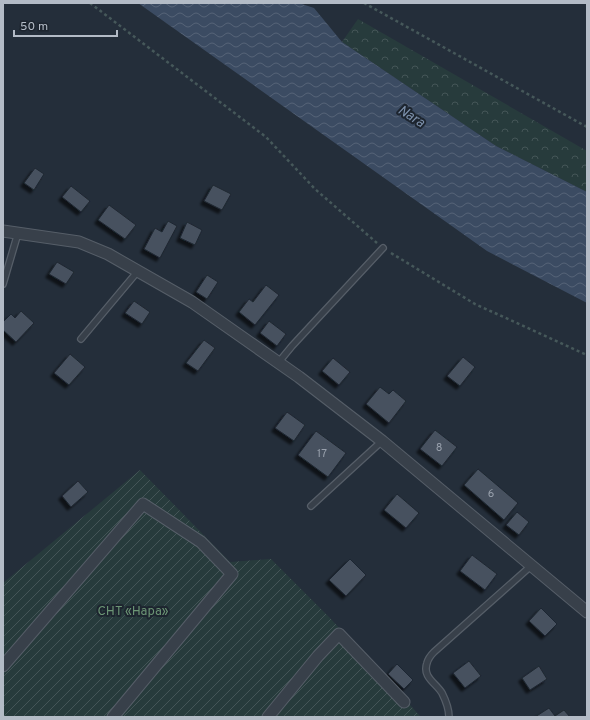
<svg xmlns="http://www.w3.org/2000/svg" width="590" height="720" font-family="Overpass,sans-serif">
	<defs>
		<pattern id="forest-crowns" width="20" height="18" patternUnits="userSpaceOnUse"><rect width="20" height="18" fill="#273b3c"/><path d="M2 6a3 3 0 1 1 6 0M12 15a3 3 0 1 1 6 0" fill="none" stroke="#445557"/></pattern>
		<pattern id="garden-furrows" width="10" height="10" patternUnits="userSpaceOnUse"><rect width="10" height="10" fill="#273b3c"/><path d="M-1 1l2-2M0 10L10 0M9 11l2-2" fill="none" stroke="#445557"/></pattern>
		<pattern id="water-waves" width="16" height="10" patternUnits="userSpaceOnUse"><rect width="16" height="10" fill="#3b4b62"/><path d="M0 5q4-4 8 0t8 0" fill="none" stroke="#556377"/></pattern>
		<filter id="shadow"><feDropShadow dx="-3.5" dy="3.5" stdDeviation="1" flood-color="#0009"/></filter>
	</defs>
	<rect width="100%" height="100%" fill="#242e3a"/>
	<polygon fill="url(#forest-crowns)" points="358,19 587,151 587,192 496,146 342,42"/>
	<polygon fill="url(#garden-furrows)" points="140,470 230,562 271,559 330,618 421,717 3,717 3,583"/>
	<polygon fill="url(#water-waves)" points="138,3 299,3 314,8 342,42 496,146 587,192 587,303 487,251"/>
	<g fill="#46515e" stroke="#1f2731" filter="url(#shadow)">
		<polygon points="35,168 44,174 34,190 24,183"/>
		<polygon points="213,185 231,194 222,210 204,201"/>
		<polygon points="71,186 90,201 81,212 62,197"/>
		<polygon points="109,205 136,225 125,239 98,220"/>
		<polygon points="168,221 177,226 160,258 144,249 155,228 162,232"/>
		<polygon points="187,222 202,230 195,245 180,238"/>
		<polygon points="57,262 74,272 66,284 49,274"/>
		<polygon points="207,275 218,282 207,299 196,292"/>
		<polygon points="266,285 279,295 255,325 239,312 249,299 253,302"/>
		<polygon points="134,301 150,312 142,324 125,313"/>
		<polygon points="21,311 34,323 16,342 3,330 3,322 11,314 15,318"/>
		<polygon points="269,321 286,334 277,346 260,333"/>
		<polygon points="204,340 215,348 198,371 186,363"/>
		<polygon points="70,354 85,367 69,385 54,373"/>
		<polygon points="463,357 475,367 460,386 447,376"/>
		<polygon points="333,358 350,372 339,385 322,371"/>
		<polygon points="380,387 389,394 393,390 406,401 389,423 366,404"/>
		<polygon points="287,412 305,425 294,441 275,428"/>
		<polygon points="435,430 457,447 442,466 420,449"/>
		<polygon points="316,431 346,453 328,477 298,455"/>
		<polygon points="478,469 518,503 504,520 464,485"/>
		<polygon points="78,481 88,492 71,507 62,496"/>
		<polygon points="397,494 419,513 406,528 384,510"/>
		<polygon points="517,512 529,522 519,535 506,525"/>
		<polygon points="472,555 497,574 485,590 460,571"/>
		<polygon points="350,559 366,575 346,596 329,580"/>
		<polygon points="541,608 557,624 545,636 529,621"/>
		<polygon points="469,661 481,676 465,688 453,673"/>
		<polygon points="397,664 413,680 404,689 388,674"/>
		<polygon points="539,666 547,679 530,690 522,678"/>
		<polygon points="549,708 555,716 564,710 570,717 535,717"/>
	</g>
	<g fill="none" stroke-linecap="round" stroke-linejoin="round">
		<g stroke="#565e68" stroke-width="8">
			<g id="lane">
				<polyline points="3,284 18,233"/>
				<polyline points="81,339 138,271"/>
				<polyline points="278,363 292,346 383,248"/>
				<polyline points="311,506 382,441"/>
				<path d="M449 717C449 708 446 701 442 693 436 683 422 677 427 663 428 659 431 655 434 652L532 565"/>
			</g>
		</g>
		<g stroke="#565e68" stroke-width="13">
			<g id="street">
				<polyline points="3,231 79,242 108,254 192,302 299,377 382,441 587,612"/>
				<polyline points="3,666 143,504 201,542 232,574 113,717"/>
				<polyline points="268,717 318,656 339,634 404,702"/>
			</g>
		</g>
		<g stroke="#46585a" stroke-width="2.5" stroke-dasharray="3 3" stroke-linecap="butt">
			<polyline points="90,3 266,137 315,189 377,243"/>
			<polyline points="364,3 587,127"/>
			<polyline points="391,253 475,304 587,355"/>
		</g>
		<use href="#lane" stroke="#38404a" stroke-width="5.5"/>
		<use href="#street" stroke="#38404a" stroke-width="11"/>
	</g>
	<g text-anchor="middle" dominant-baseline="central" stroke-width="4" stroke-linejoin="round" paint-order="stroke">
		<g font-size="11" fill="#98a0ac">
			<text x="439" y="448">8</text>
			<text x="322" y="454">17</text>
			<text x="491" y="494">6</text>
		</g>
		<g font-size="13" fill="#6c9575" stroke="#1d252f">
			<text x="133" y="612">СНТ «Нара»</text>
		</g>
		<g font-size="14" font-style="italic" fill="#7d91ac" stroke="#1d252f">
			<text transform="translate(411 117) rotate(33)">Nara</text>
		</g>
	</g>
	<rect width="590" height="720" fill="none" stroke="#b3bbc6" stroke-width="8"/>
	<path d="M14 30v6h103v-6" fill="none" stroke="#b3bbc6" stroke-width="2"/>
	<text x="20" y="30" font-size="12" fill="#b3bbc6" stroke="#1d252f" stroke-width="3" paint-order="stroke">50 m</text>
</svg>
